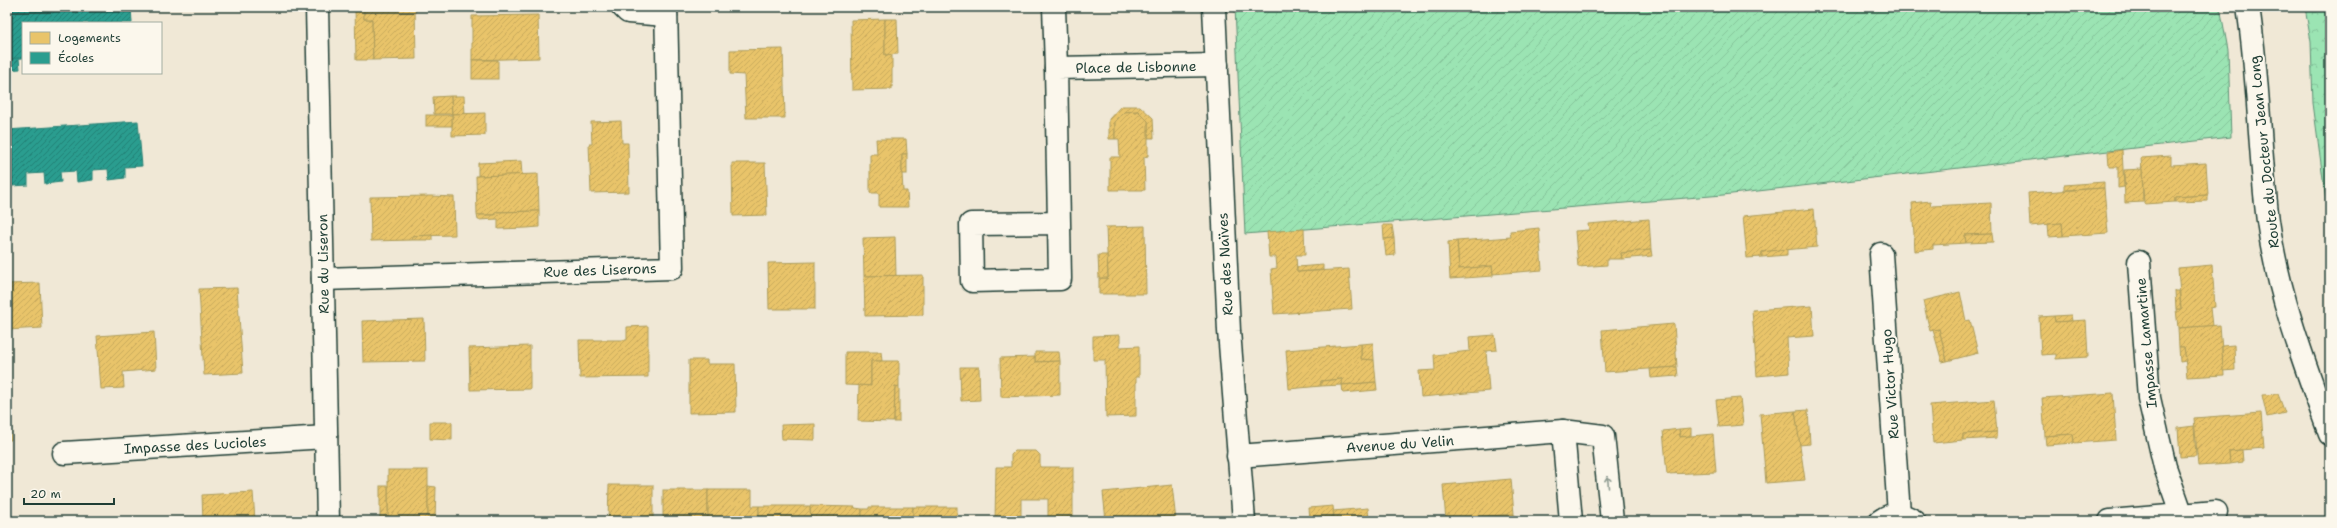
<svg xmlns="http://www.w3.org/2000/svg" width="2337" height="528" font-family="'Shantell Sans',sans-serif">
	<defs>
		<pattern id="forest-crowns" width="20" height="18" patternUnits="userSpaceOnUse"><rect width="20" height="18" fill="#9be4b3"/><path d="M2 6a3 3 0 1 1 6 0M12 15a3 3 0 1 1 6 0" fill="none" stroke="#85c49b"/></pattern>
		<pattern id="garden-furrows" width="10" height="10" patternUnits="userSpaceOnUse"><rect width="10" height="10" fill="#9be4b3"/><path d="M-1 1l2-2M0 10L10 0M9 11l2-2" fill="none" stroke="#85c49b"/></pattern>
		<pattern id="homes-hatch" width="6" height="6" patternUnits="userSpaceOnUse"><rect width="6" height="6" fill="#e9c46a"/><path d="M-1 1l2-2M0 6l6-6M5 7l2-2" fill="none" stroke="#c7a95c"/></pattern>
		<pattern id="schools-hatch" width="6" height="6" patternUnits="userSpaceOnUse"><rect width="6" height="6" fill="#2a9d8f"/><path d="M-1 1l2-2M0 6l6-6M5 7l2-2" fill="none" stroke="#238176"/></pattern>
	</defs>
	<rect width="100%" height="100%" fill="#f0e8d6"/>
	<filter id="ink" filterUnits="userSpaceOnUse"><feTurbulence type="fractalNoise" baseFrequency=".025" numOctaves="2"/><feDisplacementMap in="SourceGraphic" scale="8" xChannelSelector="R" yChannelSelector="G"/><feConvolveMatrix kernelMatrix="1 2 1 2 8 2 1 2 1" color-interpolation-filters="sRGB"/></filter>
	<g filter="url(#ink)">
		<polygon fill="url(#forest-crowns)" stroke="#5d9074" points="2305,7 2330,7 2330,232 2313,103 2311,42"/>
		<polygon fill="url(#garden-furrows)" stroke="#5d9074" points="1235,7 2220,7 2228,50 2231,137 1723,195 1245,234"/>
		<g fill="url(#homes-hatch)" stroke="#ac9c5a">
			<polygon points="355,7 364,7 364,19 372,19 373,60 356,60"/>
			<polygon points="364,7 415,7 416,59 373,60 372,19 364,19"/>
			<polygon points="538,15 539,58 472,60 472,16"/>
			<polygon points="885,19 885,55 892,54 892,89 852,90 851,20"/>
			<polygon points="885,19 897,19 898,54 885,55"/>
			<polygon points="783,49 785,118 746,118 744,75 730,74 730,50"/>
			<rect x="472" y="60" width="26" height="19"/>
			<polygon points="451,96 452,114 434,114 433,97"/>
			<polygon points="451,96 464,96 465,114 452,114"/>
			<polygon points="1121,106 1140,106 1153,118 1154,138 1148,138 1148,121 1138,111 1124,112 1115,122 1115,139 1109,139 1109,119"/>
			<polygon points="1138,111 1148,121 1148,156 1144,157 1145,190 1110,190 1110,157 1120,157 1119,139 1115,139 1115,122 1124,112"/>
			<polygon points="485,113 485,135 452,136 452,114"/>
			<rect x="426" y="115" width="26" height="11"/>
			<polygon points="621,121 622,143 628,143 629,192 591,193 589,144 592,144 591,122"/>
			<polygon points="876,139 906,139 907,154 902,154 902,174 903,191 907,191 908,207 879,207 879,193 870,193 870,154 877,154"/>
			<polygon points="2122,150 2124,187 2118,188 2118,167 2109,167 2108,152"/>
			<rect x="902" y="154" width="5" height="20"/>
			<polygon points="2171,156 2171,165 2206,163 2208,195 2175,197 2175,202 2144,204 2141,158"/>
			<polygon points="521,161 522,175 478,176 478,163"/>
			<polygon points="732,163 765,163 767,215 733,216"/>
			<polygon points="2142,169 2143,202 2125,203 2124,170"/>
			<polygon points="538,174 539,211 495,212 495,215 477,215 476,176"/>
			<polygon points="2104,182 2104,188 2064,190 2064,185"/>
			<polygon points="2104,188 2108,233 2063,236 2062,223 2030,226 2028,193"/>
			<polygon points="2208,195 2208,201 2175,202 2175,197"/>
			<polygon points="431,196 454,197 455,235 412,236 412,240 371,241 370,197"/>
			<polygon points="1930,201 1931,206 1991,203 1992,234 1965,235 1966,243 1933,245 1933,249 1915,251 1912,203"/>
			<polygon points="1814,209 1817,247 1762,252 1762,257 1747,258 1743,216"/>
			<polygon points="539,211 539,227 527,228 498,229 498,219 478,220 477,215 495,215 495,212"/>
			<polygon points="1649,219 1651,250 1621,253 1622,259 1607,259 1607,265 1578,267 1575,231 1589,230 1588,224"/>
			<polygon points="2062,223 2063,236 2049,237 2048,224"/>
			<polygon points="1383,225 1392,225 1394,238 1384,239"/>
			<polygon points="1145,226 1146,294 1099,294 1099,278 1108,278 1106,227"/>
			<polygon points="1539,228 1542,270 1493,274 1492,266 1459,269 1457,241 1511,237 1510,231"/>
			<polygon points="1304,229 1305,255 1296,255 1297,272 1349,269 1352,309 1274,314 1271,269 1277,268 1276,257 1269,257 1267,232"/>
			<polygon points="1992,234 1993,242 1966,243 1965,235"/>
			<polygon points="432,235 432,240 412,240 412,236"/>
			<polygon points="895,237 896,276 864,276 863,238"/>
			<polygon points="1394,238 1395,255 1386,256 1384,239"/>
			<polygon points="1457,241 1459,269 1492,266 1493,276 1450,279 1448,242"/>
			<polygon points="1787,249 1787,255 1762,257 1762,252"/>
			<polygon points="1651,250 1652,256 1622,259 1621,253"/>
			<polygon points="1098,255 1107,255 1108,278 1099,278"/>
			<polygon points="815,262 815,309 769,309 768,263"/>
			<polygon points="1323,265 1323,270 1297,272 1297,267"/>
			<polygon points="2212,265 2215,307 2210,308 2212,326 2178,328 2176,309 2181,309 2178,268"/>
			<polygon points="923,275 923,315 865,316 864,276"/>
			<polygon points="40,283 42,328 7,330 7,284"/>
			<polygon points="237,288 243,373 204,375 199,289"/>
			<polygon points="2175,291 2179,291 2181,309 2176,309"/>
			<polygon points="1960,292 1966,321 1970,320 1978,353 1947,361 1939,329 1930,331 1923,301"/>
			<polygon points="1812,306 1814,336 1787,338 1789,373 1757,376 1752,310"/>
			<polygon points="2071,315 2072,321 2055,322 2054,316"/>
			<polygon points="2054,316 2055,322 2086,320 2088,357 2056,359 2056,354 2041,355 2039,317"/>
			<polygon points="424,319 425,361 363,362 362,321"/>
			<polygon points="1674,324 1677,367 1605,372 1602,330"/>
			<polygon points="2220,325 2224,375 2187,377 2184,347 2179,347 2178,328"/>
			<polygon points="648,326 648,377 580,378 579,340 627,340 627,327"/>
			<polygon points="1939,329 1947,361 1942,362 1933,330"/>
			<polygon points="154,332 156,369 123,372 124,388 101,389 97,336"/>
			<polygon points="1120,335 1120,347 1139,346 1139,377 1136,377 1136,416 1106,417 1105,360 1093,360 1093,336"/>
			<polygon points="1495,335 1497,350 1486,351 1489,391 1421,397 1419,371 1435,370 1434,355 1470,351 1469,337"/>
			<polygon points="1373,343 1374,360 1363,361 1361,359 1361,344"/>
			<polygon points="1361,344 1361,359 1374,360 1376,382 1342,385 1342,379 1321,381 1321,386 1289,389 1286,350"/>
			<polygon points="2234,345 2235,370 2223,371 2222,346"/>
			<polygon points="530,346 530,389 470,390 469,348"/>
			<polygon points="2179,347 2184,347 2186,361 2180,362"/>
			<polygon points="845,352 881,352 882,361 871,361 871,386 845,385"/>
			<polygon points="1035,352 1059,352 1060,361 1035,362"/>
			<polygon points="1035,357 1035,362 1060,361 1060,395 1001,397 1000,358"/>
			<polygon points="689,360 707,360 707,364 735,364 736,412 689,413"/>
			<polygon points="871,361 899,361 899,387 895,386 894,422 858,421 859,385 871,386"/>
			<polygon points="960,367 979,367 980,400 961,401"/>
			<polygon points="1677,367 1678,376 1651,378 1650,369"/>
			<polygon points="1342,379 1342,385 1321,386 1321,381"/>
			<polygon points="7,380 11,440 7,440"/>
			<polygon points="1376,382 1377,390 1343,393 1342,385"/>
			<polygon points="895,386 899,387 899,422 894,422"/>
			<polygon points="2113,393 2116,440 2074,443 2073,434 2045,436 2042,398"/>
			<polygon points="2278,394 2285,413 2267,417 2262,395"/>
			<polygon points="1740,398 1743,425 1719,427 1716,400"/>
			<polygon points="1994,400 1997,432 1963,434 1963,440 1933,443 1930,405"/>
			<polygon points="1808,410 1810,444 1799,445 1795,411"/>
			<polygon points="1795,411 1805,480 1766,483 1760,414"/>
			<polygon points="2261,413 2264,448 2229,451 2230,464 2198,466 2194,418"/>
			<polygon points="430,422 452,422 452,440 430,439"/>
			<polygon points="815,424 815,440 782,439 781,425"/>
			<polygon points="2194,426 2196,456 2180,457 2178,428"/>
			<polygon points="1691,428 1691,436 1680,437 1679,429"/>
			<polygon points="1679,429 1680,437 1713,434 1716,472 1667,474 1663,431"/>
			<polygon points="1997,432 1997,438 1963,440 1963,434"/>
			<polygon points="2073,434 2074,443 2046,445 2045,436"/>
			<polygon points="2242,450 2243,462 2230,464 2229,451"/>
			<polygon points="1015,451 1036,451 1040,455 1040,467 1073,467 1073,521 1048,521 1048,499 1021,499 1021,521 995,521 996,467 1011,467 1011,455"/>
			<rect x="388" y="470" width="40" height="51"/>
			<polygon points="1511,479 1514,514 1480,517 1481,521 1446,521 1443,485"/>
			<polygon points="609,485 653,485 653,521 608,521"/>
			<polygon points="1172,485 1176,521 1106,521 1103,492"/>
			<rect x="380" y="486" width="8" height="35"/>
			<polygon points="428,486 436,487 435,521 428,521"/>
			<rect x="663" y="490" width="45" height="31"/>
			<polygon points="708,490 752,490 752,506 759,506 759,521 708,521"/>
			<polygon points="253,492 255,521 203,521 202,495"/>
			<polygon points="759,506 810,506 811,521 759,521"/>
			<polygon points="810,506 855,507 855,508 862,509 862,521 811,521"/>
			<polygon points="1333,506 1334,517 1310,519 1309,508"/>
			<polygon points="869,507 913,507 913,521 862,521 862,509 869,509"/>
			<rect x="913" y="507" width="44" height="14"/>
			<polygon points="1368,508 1369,521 1310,521 1334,517 1333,511"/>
			<polygon points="1514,514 1515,521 1481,521 1480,517"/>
		</g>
		<g fill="url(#schools-hatch)" stroke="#278074">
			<polygon points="7,7 131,7 132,23 23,23 23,58 7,59"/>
			<polygon points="19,58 20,69 7,70 7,59"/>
			<polygon points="138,121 142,166 125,167 125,178 109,180 108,169 93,170 93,180 77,182 76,171 60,172 61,182 45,184 44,173 28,174 28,185 12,186 7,130"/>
			<polygon points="7,132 11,175 7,175"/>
		</g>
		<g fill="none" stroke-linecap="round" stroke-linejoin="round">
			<g stroke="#1f3d34" stroke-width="25">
				<g id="minor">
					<polyline points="317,7 328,521"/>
					<polyline points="623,7 628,12 666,15"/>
					<polyline points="1054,7 1056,68"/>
					<polyline points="1214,7 1229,331 1244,521"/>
					<path d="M2248 7C2259 78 2259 150 2268 221 2278 295 2305 365 2330 434"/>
					<polyline points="1059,223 1060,279 972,281 971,224 1059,223 1056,68 1217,65"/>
					<polyline points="1881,254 1899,514"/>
					<polyline points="2139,262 2149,398 2165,467 2184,521"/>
					<polyline points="323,279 672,268 666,7"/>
					<polyline points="1563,431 1571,521"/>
					<polyline points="64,453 326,437"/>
					<polyline points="1238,456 1563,431 1603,436 1612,521"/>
					<path d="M1880 521C1892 512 1902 513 1914 521"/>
					<polyline points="2110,521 2216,512"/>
				</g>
			</g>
			<use href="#minor" stroke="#fbf7ec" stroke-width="22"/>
		</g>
		<defs><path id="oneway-shaft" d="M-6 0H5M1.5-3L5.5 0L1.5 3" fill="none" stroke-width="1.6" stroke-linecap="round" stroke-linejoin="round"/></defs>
		<use stroke="#8d9a90" href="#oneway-shaft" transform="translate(1608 482) rotate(-95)"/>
	</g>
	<g text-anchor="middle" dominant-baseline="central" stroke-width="4" stroke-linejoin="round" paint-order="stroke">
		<g font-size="14" fill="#1f3d34" stroke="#fbf7ec">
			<text transform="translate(1136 67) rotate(-1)">Place de Lisbonne</text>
			<text transform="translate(2264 152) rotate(-96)">Route du Docteur Jean Long</text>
			<text transform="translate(323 264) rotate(-91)">Rue du Liseron</text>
			<text transform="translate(1225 264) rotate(-93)">Rue des Naïves</text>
			<text transform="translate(600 270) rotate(-2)">Rue des Liserons</text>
			<text transform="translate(2146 343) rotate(-95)">Impasse Lamartine</text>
			<text transform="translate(1890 384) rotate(-94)">Rue Victor Hugo</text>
			<text transform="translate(1400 444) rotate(-4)">Avenue du Velin</text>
			<text transform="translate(195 445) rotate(-3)">Impasse des Lucioles</text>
		</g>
	</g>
	<rect width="2337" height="528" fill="none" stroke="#fbf7ec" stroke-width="24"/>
	<rect x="12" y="12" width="2313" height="504" fill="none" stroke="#1f3d34" stroke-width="1.5" filter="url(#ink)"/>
	<rect x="22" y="22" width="140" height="52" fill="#fbf7ec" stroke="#a3ada2"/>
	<rect x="30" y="32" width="20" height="12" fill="#e9c46a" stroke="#a3ada2"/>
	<text x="58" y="42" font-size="12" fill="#1f3d34">Logements</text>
	<rect x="30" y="52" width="20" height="12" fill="#2a9d8f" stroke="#a3ada2"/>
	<text x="58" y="62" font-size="12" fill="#1f3d34">Écoles</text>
	<path d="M24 498v6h90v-6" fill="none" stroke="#1f3d34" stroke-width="2"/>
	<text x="30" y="498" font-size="12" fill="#1f3d34" stroke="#fbf7ec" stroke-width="3" paint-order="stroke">20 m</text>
</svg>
